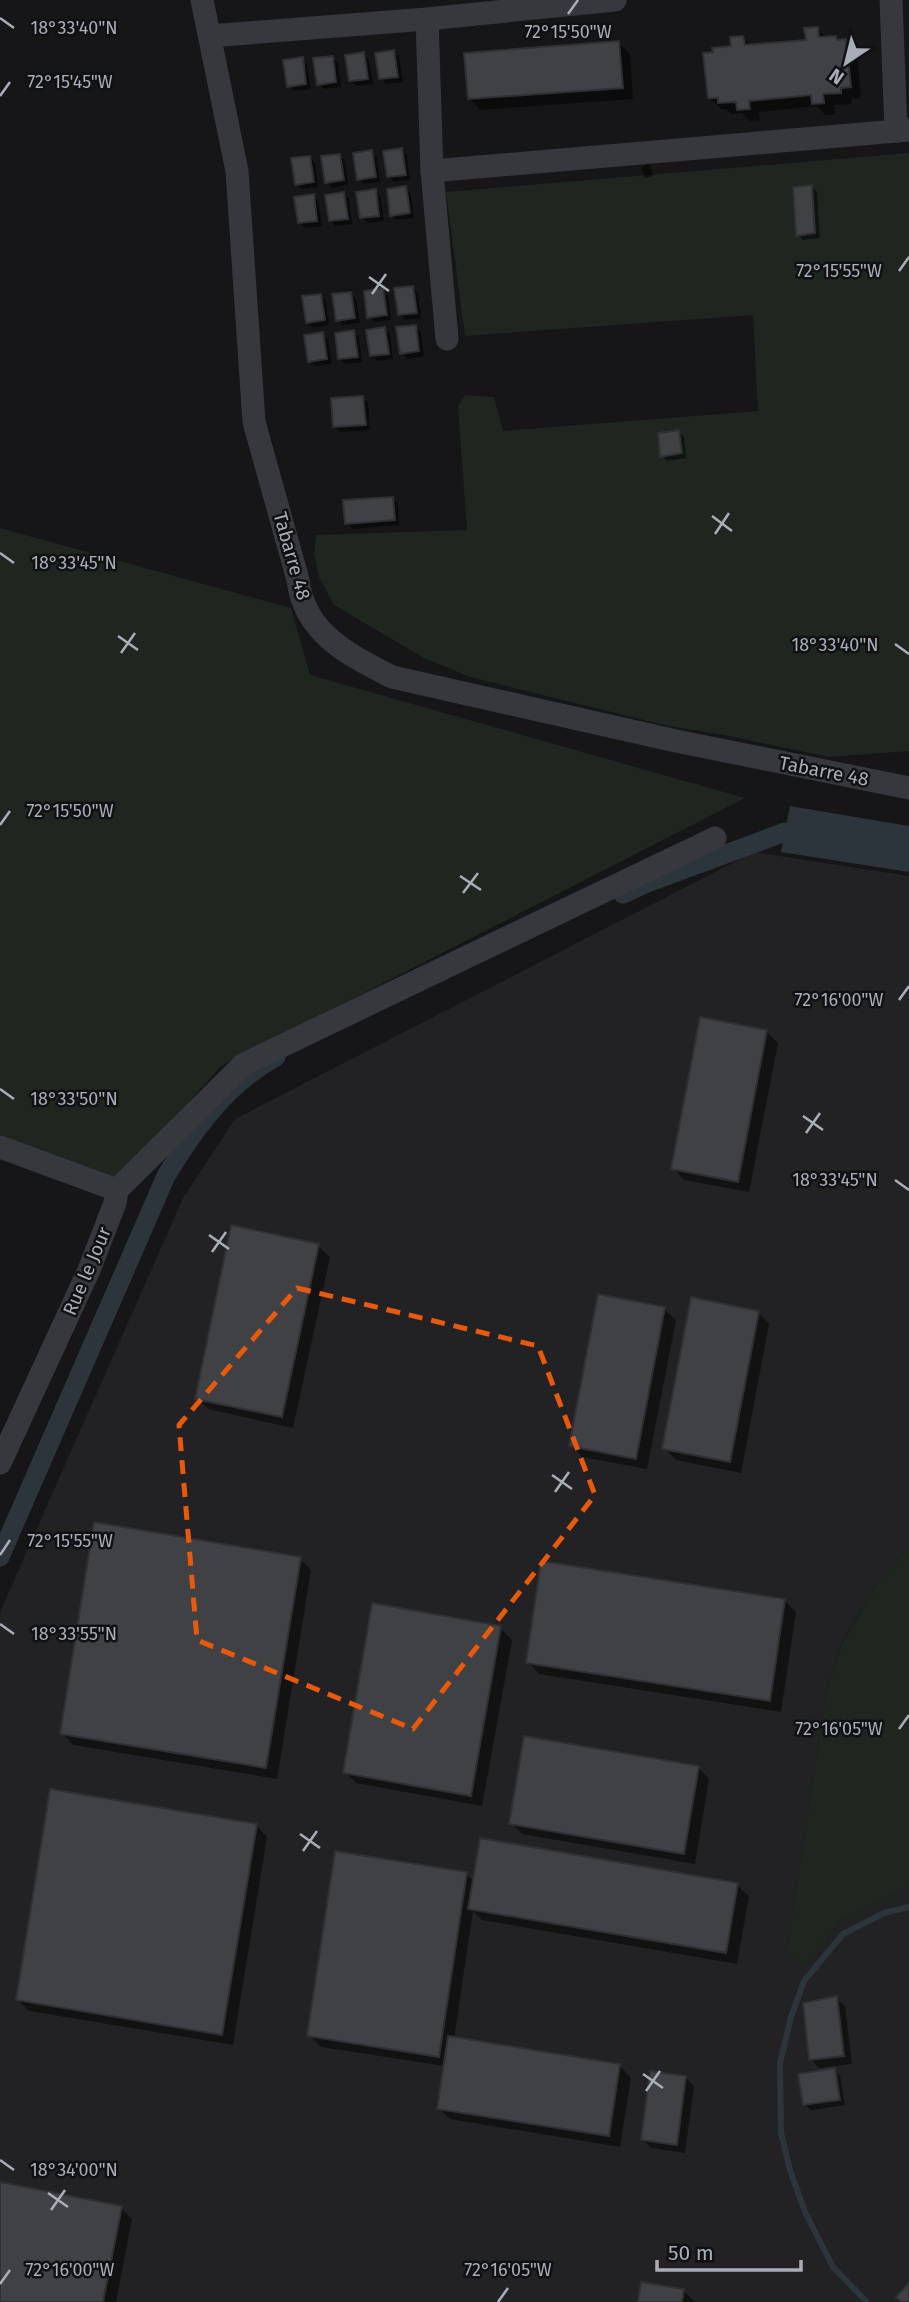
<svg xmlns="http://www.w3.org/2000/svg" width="909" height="2302" font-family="'Fira Sans',sans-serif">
	<rect width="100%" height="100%" fill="#161618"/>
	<polygon fill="#222225" points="754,852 909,876 909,1547 879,1581 842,1642 827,1689 786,1956 809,1962 840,1921 909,1887 909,2302 0,2302 0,1612 183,1198 235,1119"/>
	<g fill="#1e261f">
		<polygon points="909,153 909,751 829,757 724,735 668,726 470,677 424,658 334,605 319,577 314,554 316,535 467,530 458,406 465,395 494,397 503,431 758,411 753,315 465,336 446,192"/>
		<polygon points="0,528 291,608 310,675 745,798 221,1066 120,1180 0,1138"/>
		<polygon points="909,1547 909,1887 840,1921 809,1963 786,1956 827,1689 842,1643 879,1581"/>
	</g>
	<polygon fill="#2c353c" points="790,806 909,826 909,872 781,852"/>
	<g fill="#0007">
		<polygon points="817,28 827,39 836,38 840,42 845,41 857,53 861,98 851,99 852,104 834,105 835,114 825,115 817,106 759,112 760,120 750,121 742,113 731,114 726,109 721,109 710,98 733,48 743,38 751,46 807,41"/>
		<polygon points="618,43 630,54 633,99 481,110 470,99"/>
		<polygon points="394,52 399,57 403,82 386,84 381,78"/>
		<polygon points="364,54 369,60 373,84 356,86 351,81"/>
		<polygon points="332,57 338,63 341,87 324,89 319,84"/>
		<polygon points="302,59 307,65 311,89 294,91 289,86"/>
		<polygon points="402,150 407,155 410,180 394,182 389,177"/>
		<polygon points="371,152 377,158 380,182 364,184 358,179"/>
		<polygon points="340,155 345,161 348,185 332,188 327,182"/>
		<polygon points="310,158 315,163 318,187 302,189 296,184"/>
		<polygon points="649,164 653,176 645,178 641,167"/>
		<polygon points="812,187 817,192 820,238 803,240 798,235"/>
		<polygon points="405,188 411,194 414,218 397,220 392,215"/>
		<polygon points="375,191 380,196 384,221 367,223 362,217"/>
		<polygon points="343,194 349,199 352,224 336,226 330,221"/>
		<polygon points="313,196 318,201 322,226 305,228 300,222"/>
		<polygon points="413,288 418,293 421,318 405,320 399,314"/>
		<polygon points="382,290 388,296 391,320 375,322 369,317"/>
		<polygon points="351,294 356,299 360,323 343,325 338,320"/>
		<polygon points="320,295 326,301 329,325 313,328 307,322"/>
		<polygon points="415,327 421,332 424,356 407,359 402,353"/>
		<polygon points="385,329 390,334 393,359 377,361 371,355"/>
		<polygon points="353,332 359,338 362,362 345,364 340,359"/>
		<polygon points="323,334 328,340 332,364 315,366 310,361"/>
		<polygon points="363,398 368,403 370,430 340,432 335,426"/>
		<polygon points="678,431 684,437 686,458 667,461 662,456"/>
		<polygon points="392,498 398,504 399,525 353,529 347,523"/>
		<polygon points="767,1032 778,1043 749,1192 684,1180 673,1168"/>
		<polygon points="318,1246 330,1257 293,1428 208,1409 197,1398"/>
		<polygon points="664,1309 676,1320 647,1469 582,1457 571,1445"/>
		<polygon points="758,1312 769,1324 741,1473 676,1460 664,1448"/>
		<polygon points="300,1559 311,1570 277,1779 73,1745 62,1733"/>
		<polygon points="785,1601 796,1612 781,1712 539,1674 528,1662"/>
		<polygon points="500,1628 512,1640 482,1806 356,1783 345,1772"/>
		<polygon points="698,1767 709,1779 695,1864 522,1834 511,1823"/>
		<polygon points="256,1825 267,1837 233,2045 29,2011 18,2000"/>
		<polygon points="466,1874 475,1882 737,1885 749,1896 737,1964 482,1920 473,1911 454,2039 620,2066 631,2078 620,2147 450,2119 439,2108 445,2066 321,2047 309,2035"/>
		<polygon points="836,1998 845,2006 852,2064 819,2068 811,2059"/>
		<polygon points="835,2070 840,2076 845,2105 811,2110 805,2105"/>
		<polygon points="686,2078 694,2086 685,2153 651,2148 643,2139"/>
		<polygon points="0,2184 121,2208 132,2219 116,2302 0,2302"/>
		<polygon points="683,2290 695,2302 639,2302"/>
	</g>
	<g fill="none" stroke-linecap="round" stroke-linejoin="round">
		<polyline stroke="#2c353c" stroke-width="6" points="867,2302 833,2267 805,2212 790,2170 781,2133 780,2063 791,2017 804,1981 843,1934 884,1913 909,1907"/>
		<g stroke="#2c353c" stroke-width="19">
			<polyline points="623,894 647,883 785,832"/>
			<path d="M0 1557 166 1176C194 1130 227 1083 276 1057"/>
		</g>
	</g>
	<g fill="#404145" stroke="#303034" stroke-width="2">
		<polygon points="818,27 819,37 836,36 837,40 846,39 851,87 841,88 841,93 823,94 824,103 812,104 811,95 749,101 750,109 737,110 736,102 718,103 718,98 708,98 703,53 713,52 712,48 731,46 730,37 743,36 745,45 806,40 804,28"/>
		<polygon points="619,41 623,88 468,99 464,53"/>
		<polygon points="394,50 398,77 379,79 375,53"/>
		<polygon points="364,52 368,79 349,81 345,55"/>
		<polygon points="333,56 336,82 317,85 313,58"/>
		<polygon points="303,57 306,84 287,87 283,60"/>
		<polygon points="402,148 406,175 387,177 383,151"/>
		<polygon points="372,150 376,177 357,180 353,153"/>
		<polygon points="340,154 344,180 325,183 321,156"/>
		<polygon points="310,156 314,182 295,185 291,158"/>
		<polygon points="812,185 815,233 796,236 793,187"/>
		<polygon points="406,186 410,213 390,216 387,189"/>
		<polygon points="376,189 379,216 360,218 356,192"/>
		<polygon points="344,192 348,219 329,221 325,195"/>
		<polygon points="314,194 317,221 298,223 294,197"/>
		<polygon points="413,286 417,313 398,315 394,288"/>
		<polygon points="383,288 387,315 367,318 364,291"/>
		<polygon points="351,292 355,318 336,321 332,294"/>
		<polygon points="321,294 325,320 306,323 302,296"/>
		<polygon points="416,325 419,351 400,354 396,327"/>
		<polygon points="385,327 389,354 370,356 366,330"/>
		<polygon points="354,330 358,357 338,359 335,333"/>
		<polygon points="323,332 327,359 308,362 304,335"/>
		<polygon points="363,396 366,425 333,427 331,398"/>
		<polygon points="679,430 682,453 660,457 658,433"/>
		<polygon points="393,497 395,520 345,524 343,500"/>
		<polygon points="700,1017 767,1030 738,1182 671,1169"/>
		<polygon points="231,1225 319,1244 282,1417 195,1399"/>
		<polygon points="598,1294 665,1307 636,1459 569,1446"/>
		<polygon points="691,1297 759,1311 730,1462 662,1449"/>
		<polygon points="94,1522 301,1557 266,1768 60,1734"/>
		<polygon points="541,1561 785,1599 770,1701 526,1663"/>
		<polygon points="372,1603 501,1626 471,1796 343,1773"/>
		<polygon points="524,1736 699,1766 684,1854 509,1824"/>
		<polygon points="50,1789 257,1824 222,2035 16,2000"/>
		<polygon points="480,1838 738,1883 726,1953 468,1909"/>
		<polygon points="335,1851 467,1872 439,2057 307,2036"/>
		<polygon points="837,1996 844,2056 809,2060 803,2003"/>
		<polygon points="448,2036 620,2064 609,2136 437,2109"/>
		<polygon points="835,2068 840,2100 803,2105 798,2074"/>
		<polygon points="650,2071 686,2076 677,2145 641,2140"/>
		<polygon points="0,2182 122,2206 103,2302 0,2302"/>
		<polygon points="641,2282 684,2289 682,2302 638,2302"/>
		<polygon points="909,2283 909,2302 901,2302 896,2297"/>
	</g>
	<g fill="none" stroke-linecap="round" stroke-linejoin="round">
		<g stroke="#37383d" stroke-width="23">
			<path d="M202 0 237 171 254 422 298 580C304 633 349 655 392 677L676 741 909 788"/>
			<polyline points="891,0 896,131"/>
			<polyline points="427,19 432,171 447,339"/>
			<polyline points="210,36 427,19 615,0"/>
			<polyline points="432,171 909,130"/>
			<polyline points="0,1147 117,1190 115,1203 89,1270 0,1463"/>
			<polyline points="117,1190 244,1064 715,838"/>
		</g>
	</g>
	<path fill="none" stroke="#e8590c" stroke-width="5" stroke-dasharray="14 9" stroke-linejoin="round" d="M297 1288 538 1346 595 1495 413 1729 197 1640 179 1425Z"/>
	<path fill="none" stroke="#a8adb8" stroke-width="2.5" d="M568 14 578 0M0 18 14 28M0 96 10 82M899 271 909 257M369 277 389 291M372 294 386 274M712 516 732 531M715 534 729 513M0 553 14 563M118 636 138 650M895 644 909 654M121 653 135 633M0 825 10 811M460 876 481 890M463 893 478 873M899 1000 909 986M0 1089 14 1099M803 1116 823 1130M806 1133 820 1113M895 1180 909 1190M209 1235 229 1249M212 1252 226 1232M552 1475 572 1489M555 1492 569 1472M0 1555 10 1540M0 1624 14 1634M899 1729 909 1715M300 1834 320 1848M303 1851 317 1831M643 2074 663 2088M646 2091 660 2071M0 2160 14 2170M48 2193 68 2207M51 2210 65 2190M0 2284 10 2270M498 2302 508 2288"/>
	<g text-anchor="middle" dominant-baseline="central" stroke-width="5" stroke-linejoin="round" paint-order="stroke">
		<g font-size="19" fill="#a8adb8" stroke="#111113">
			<text transform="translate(292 556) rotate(74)">Tabarre 48</text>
			<text transform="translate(824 771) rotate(11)">Tabarre 48</text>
			<text transform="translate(87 1271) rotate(-67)">Rue le Jour</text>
		</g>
	</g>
	<g font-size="18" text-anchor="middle" fill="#a8adb8" stroke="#111113" stroke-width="5" stroke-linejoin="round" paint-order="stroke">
		<text x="74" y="34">18°33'40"N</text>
		<text x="568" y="38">72°15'50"W</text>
		<text x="70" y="88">72°15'45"W</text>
		<text x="839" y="277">72°15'55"W</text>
		<text x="74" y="569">18°33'45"N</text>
		<text x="835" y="651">18°33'40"N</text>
		<text x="70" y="817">72°15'50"W</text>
		<text x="839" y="1006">72°16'00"W</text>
		<text x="74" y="1105">18°33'50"N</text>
		<text x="835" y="1186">18°33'45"N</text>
		<text x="70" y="1547">72°15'55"W</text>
		<text x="74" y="1640">18°33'55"N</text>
		<text x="839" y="1735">72°16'05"W</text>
		<text x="74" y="2176">18°34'00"N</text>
		<text x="70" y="2276">72°16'00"W</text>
		<text x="508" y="2276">72°16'05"W</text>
	</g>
	<g transform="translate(846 63) rotate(215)" stroke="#111113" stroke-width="5" paint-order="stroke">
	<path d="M0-5L12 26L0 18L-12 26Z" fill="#a8adb8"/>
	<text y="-10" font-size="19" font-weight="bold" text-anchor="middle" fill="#a8adb8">N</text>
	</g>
	<path d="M657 2260v10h144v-10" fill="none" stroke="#a8adb8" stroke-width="3.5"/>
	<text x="668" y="2260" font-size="21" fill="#a8adb8" stroke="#111113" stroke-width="5" paint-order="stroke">50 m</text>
</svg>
